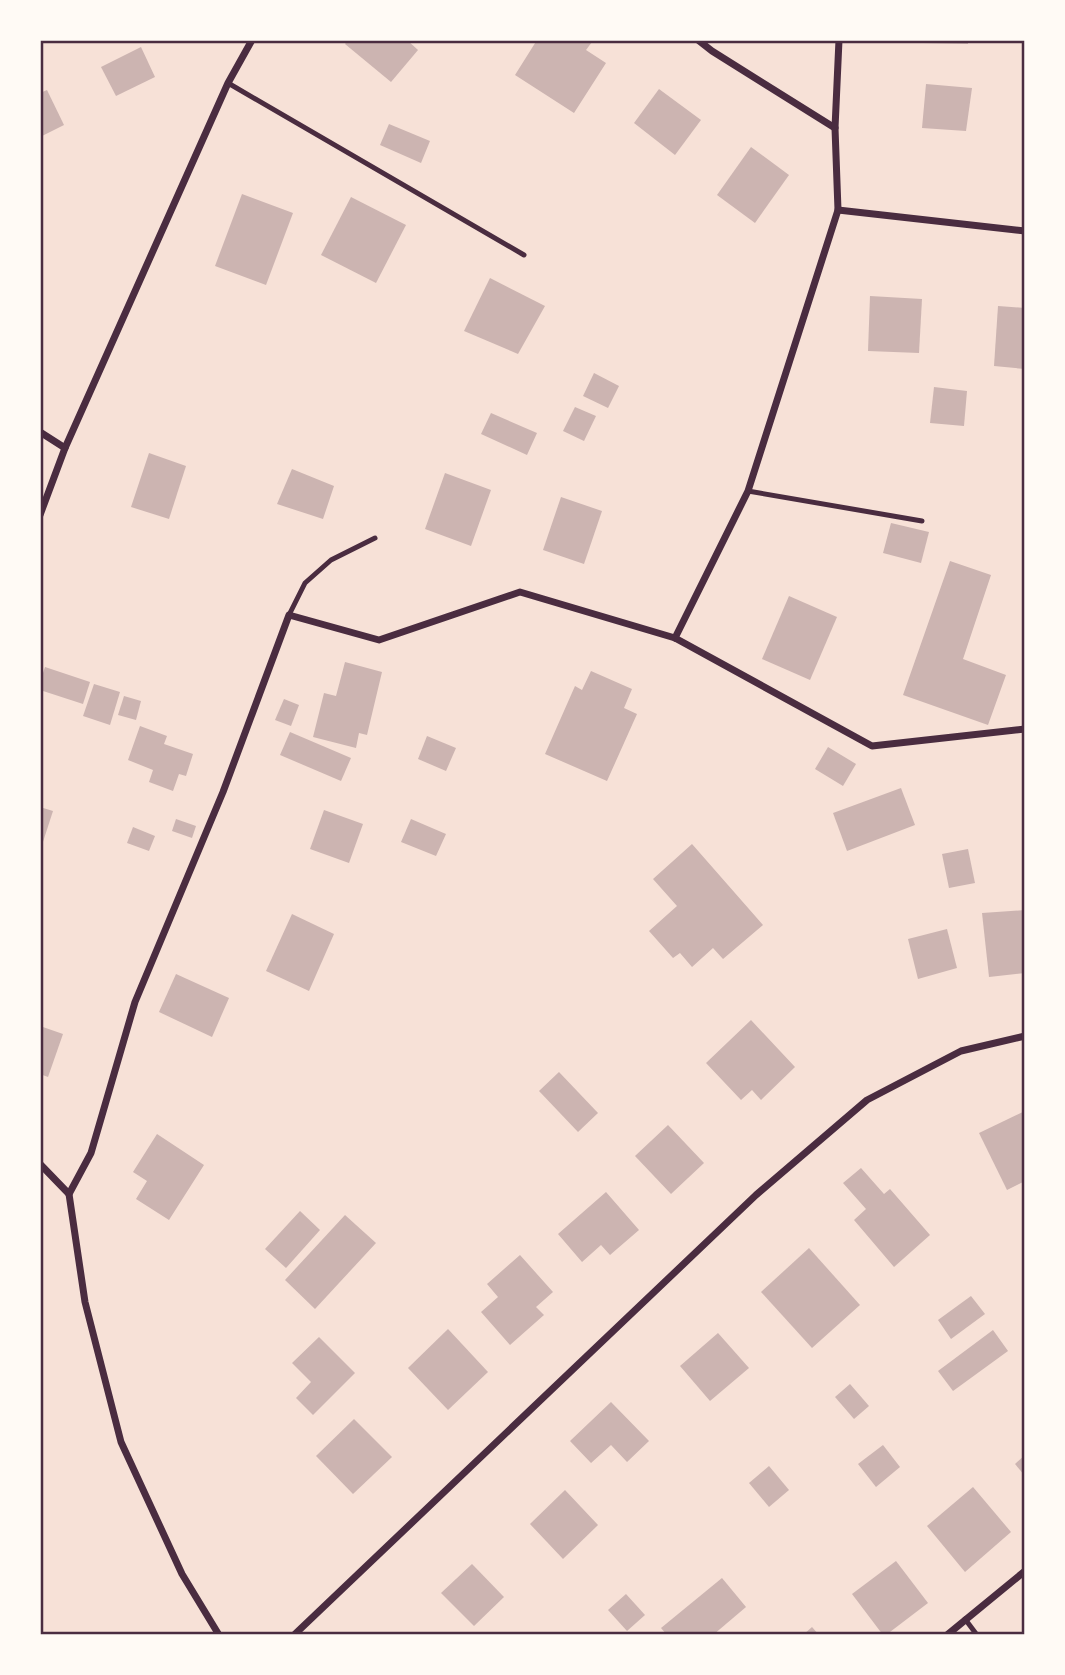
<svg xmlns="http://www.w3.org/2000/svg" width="1065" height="1675" font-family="Inter,sans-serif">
	<rect width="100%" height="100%" fill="#f7e1d7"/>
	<g fill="#ccb4b1">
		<polygon points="348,40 407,40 418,50 391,82 345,44"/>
		<polygon points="537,40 590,40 592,42 586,50 606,63 574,113 515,75"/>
		<polygon points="923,40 968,40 968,44 923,43"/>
		<polygon points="141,47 155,77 116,96 101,67"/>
		<polygon points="926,84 972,88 966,131 922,128"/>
		<polygon points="659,89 701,120 675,155 634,123"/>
		<polygon points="47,90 64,125 40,137 40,93"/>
		<polygon points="389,124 430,141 421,163 380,145"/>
		<polygon points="751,147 789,175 755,223 717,195"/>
		<polygon points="242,194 293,213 266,285 215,266"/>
		<polygon points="351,197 406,225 376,283 321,255"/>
		<polygon points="490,278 545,306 518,354 464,331"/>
		<polygon points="870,296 922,299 919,353 868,351"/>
		<polygon points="998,306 1025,308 1025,369 994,366"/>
		<polygon points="594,373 619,386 608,408 583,396"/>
		<polygon points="934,387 967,391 964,426 930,423"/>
		<polygon points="575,407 596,416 584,441 563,431"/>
		<polygon points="491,413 537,433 527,455 481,434"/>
		<polygon points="149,453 186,466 169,519 131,507"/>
		<polygon points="292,469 334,486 323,519 277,504"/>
		<polygon points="445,473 491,490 471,546 425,529"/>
		<polygon points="561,497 602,511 584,564 543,550"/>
		<polygon points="891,523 929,532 921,563 883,553"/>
		<polygon points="950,561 991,575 963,659 1006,675 988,725 903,695"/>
		<polygon points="789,596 837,617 810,680 762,659"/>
		<polygon points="345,662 382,672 367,735 359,733 356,748 313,737 324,693 336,696"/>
		<polygon points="45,667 90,682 83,704 40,690 40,682"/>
		<polygon points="591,671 632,689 624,708 637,714 607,781 545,754 575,686 582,690"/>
		<polygon points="94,684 120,692 110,725 83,716"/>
		<polygon points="124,696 141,701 136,720 118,715"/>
		<polygon points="284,699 299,705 291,726 275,720"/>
		<polygon points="140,726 167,736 164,744 193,754 186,776 179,774 173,791 149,782 153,770 128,760"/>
		<polygon points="290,732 351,758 341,781 280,755"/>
		<polygon points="427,736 456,748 446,771 418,759"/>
		<polygon points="828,747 856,764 843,786 815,769"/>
		<polygon points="901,788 915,825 847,851 833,813"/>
		<polygon points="40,807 53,811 41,848 40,848"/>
		<polygon points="324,810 363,824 349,863 310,849"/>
		<polygon points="176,819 196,826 192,838 172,831"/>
		<polygon points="411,819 446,834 436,856 401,842"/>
		<polygon points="133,827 155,836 149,851 127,843"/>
		<polygon points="692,844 763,925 723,959 713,948 692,967 680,953 673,958 649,931 677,906 653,879"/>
		<polygon points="968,849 975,883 949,888 942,854"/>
		<polygon points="1025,910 1025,973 989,977 982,913"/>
		<polygon points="292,914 334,934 309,991 266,971"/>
		<polygon points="947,929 957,968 918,979 908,939"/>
		<polygon points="176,974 229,998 212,1037 159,1012"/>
		<polygon points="751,1020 795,1067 761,1100 752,1090 741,1100 706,1063"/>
		<polygon points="40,1026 63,1034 48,1077 40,1074"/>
		<polygon points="559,1072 598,1113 578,1132 539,1091"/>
		<polygon points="1025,1111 1025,1181 1007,1190 979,1133"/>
		<polygon points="668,1125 704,1163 671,1194 635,1156"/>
		<polygon points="157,1134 204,1165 169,1220 136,1199 147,1181 133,1172"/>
		<polygon points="861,1168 884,1194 890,1189 930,1235 894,1267 854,1220 866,1209 843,1183"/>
		<polygon points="606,1192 639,1230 610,1255 601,1245 582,1262 558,1234"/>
		<polygon points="300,1211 320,1230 286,1268 265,1249"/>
		<polygon points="345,1215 376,1243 315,1309 285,1280"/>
		<polygon points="809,1248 860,1305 812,1348 761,1292"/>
		<polygon points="520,1255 553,1292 536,1307 544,1315 510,1345 481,1312 498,1297 487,1284"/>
		<polygon points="971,1296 985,1314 951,1339 938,1320"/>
		<polygon points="448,1329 488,1372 448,1410 408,1368"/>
		<polygon points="993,1330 1008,1351 953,1391 938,1371"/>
		<polygon points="718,1333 749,1368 710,1401 680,1366"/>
		<polygon points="319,1337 355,1373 313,1415 296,1398 311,1382 292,1363"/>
		<polygon points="850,1384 869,1406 854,1419 835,1397"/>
		<polygon points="611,1402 649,1441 627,1462 611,1445 591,1463 570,1441"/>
		<polygon points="354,1419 392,1457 353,1494 316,1456"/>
		<polygon points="883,1445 900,1467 876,1487 858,1464"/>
		<polygon points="1025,1455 1025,1476 1015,1464"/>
		<polygon points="769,1466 789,1490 769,1507 749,1483"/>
		<polygon points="973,1487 1011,1532 965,1572 927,1526"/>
		<polygon points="565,1490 598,1525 563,1559 530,1524"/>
		<polygon points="896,1561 928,1603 886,1635 883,1635 852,1594"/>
		<polygon points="472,1564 504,1597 474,1626 441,1593"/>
		<polygon points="722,1578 746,1607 713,1635 667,1635 661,1628"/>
		<polygon points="626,1594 645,1615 627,1631 608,1610"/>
		<polygon points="812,1627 819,1635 803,1635"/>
	</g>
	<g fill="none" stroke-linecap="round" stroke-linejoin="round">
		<g stroke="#4a2c40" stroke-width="5">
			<polyline points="228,83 524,255"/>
			<polyline points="748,491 922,521"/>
			<polyline points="289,615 305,583 331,560 375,538"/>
			<polyline points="965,1619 977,1635"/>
		</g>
		<g stroke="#4a2c40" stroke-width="7">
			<polyline points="698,40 712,51 835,128"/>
			<polyline points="838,210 1025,231"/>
			<polyline points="40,432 65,448"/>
			<polyline points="40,515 65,448 228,83 252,40"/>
			<polyline points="675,638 748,491 838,210 835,128 839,40"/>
			<polyline points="40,1164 69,1194"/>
			<polyline points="219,1635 182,1574 121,1442 85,1302 69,1194 91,1153 135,1002 223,792 289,615 379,640 520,592 675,638 872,746 1025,729"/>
			<polyline points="294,1635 756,1195 867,1100 961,1051 1025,1036"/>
			<polyline points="947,1635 1025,1571"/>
		</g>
	</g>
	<rect width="1065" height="1675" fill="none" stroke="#fffaf5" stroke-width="84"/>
	<rect x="42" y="42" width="981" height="1591" fill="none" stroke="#4a2c40" stroke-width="2.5"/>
</svg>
